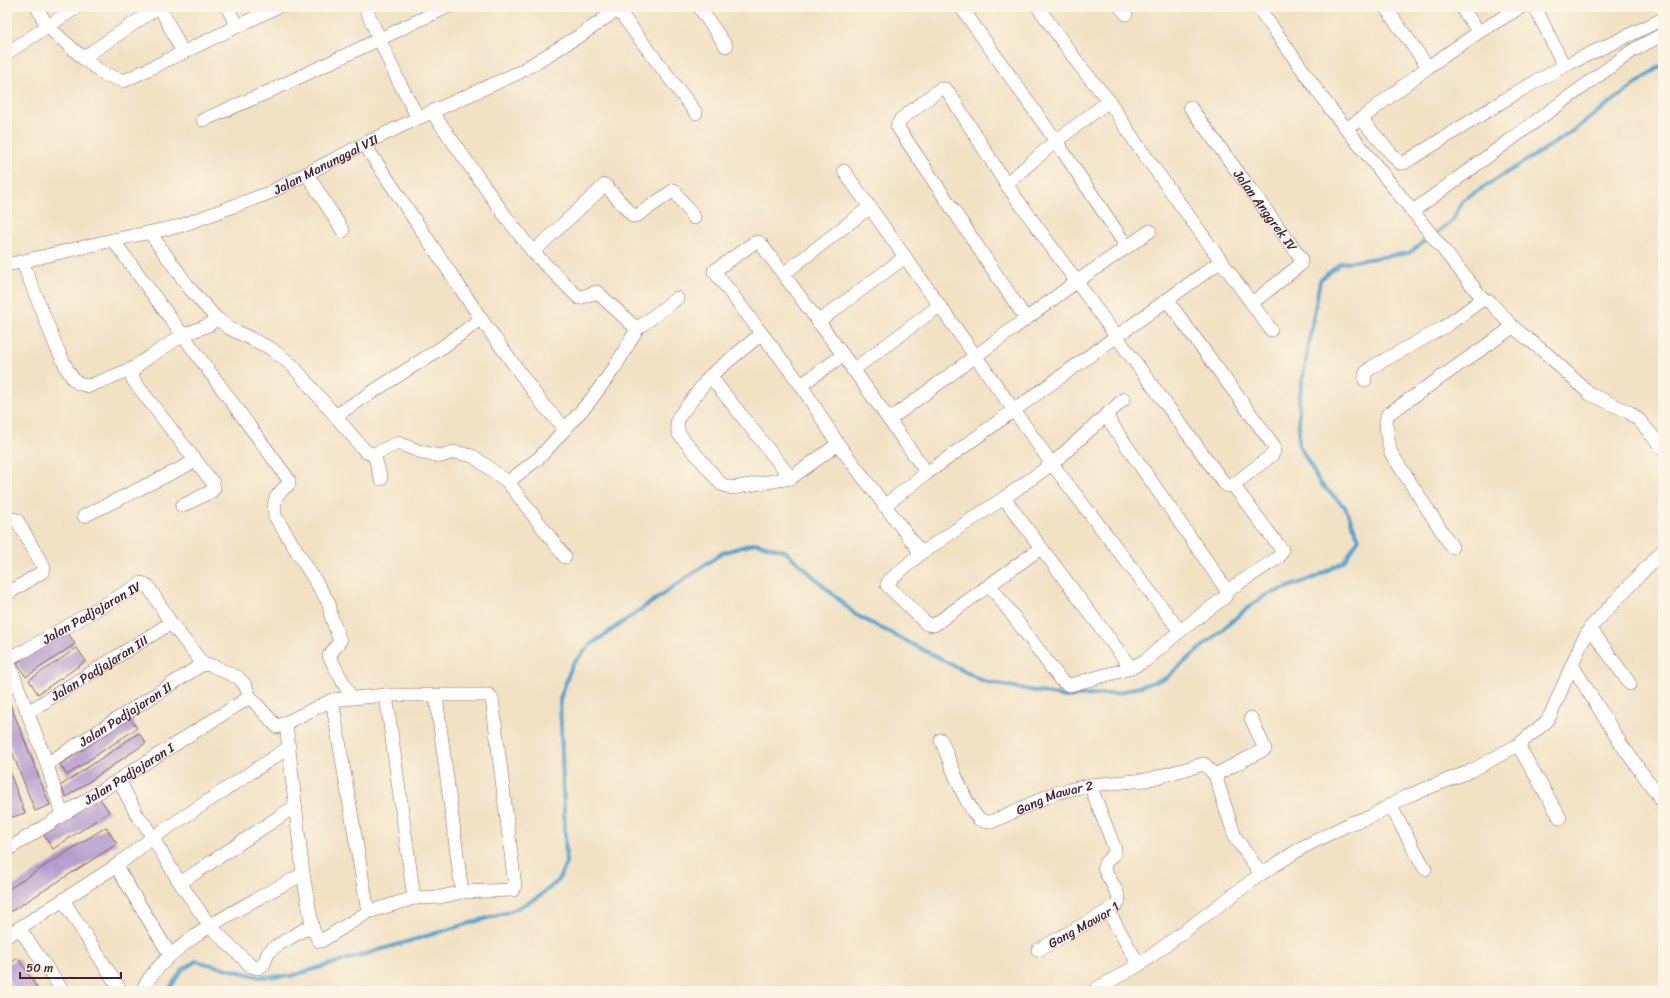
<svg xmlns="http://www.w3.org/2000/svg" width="1670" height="998" font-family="Sriracha,sans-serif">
	<rect width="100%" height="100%" fill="#fcf5e5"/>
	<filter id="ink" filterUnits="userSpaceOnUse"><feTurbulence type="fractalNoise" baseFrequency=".025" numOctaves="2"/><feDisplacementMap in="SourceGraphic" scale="8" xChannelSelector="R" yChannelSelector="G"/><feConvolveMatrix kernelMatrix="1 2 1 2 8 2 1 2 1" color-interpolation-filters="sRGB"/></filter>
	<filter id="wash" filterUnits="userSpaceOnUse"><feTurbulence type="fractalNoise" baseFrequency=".012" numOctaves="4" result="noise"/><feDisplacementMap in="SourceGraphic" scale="16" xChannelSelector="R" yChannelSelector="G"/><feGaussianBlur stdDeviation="0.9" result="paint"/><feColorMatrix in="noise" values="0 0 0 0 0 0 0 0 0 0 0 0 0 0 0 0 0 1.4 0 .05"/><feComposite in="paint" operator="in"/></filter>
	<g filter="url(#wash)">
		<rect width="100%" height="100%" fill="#f2e2c4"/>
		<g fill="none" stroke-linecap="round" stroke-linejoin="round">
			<polyline stroke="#55a2ce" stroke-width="4" points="168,991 182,970 196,961 260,977 291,976 511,911 537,898 558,881 566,863 560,699 572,665 590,645 722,553 755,543 785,551 856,615 983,681 1066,697 1119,693 1166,678 1245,610 1264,596 1316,577 1344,561 1359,539 1345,507 1320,483 1299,445 1299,400 1320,280 1341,263 1409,253 1452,221 1463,200 1564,137 1663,64"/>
		</g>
		<g id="blocks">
			<g fill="#b29acd">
				<polygon points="66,630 75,644 26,677 17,663"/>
				<polygon points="77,648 86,661 38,694 29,680"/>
				<polygon points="7,696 50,805 35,811 7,739"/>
				<polygon points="130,718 137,728 67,775 60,765"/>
				<polygon points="139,733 146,743 66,797 60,786"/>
				<polygon points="7,765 25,813 7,819"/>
				<polygon points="99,797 109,812 53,849 43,834"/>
				<polygon points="106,827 117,844 7,914 7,890"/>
				<polygon points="18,958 39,991 16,991 7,978 7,965"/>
			</g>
		</g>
	</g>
	<g filter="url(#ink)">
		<use href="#blocks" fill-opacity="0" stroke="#856361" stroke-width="1"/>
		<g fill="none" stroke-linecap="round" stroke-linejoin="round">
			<g stroke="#856361" stroke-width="14">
				<g id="minor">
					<polyline points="37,7 47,26 83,58 104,74 124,81 277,7"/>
					<polyline points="160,7 183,53"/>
					<polyline points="227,7 237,26"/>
					<polyline points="365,7 396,76 418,118"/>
					<polyline points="699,7 726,46"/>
					<polyline points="961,7 1056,141 1127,247"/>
					<polyline points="1038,7 1080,66 1109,101 1136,143 1271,330"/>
					<polyline points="1120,7 1126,14"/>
					<polyline points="1258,7 1329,107 1483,299 1490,302 1513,327 1548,355 1590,394 1629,412 1640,421 1663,449"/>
					<polyline points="1385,7 1428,67"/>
					<polyline points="1461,7 1479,32"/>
					<polyline points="1535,7 1564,66"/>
					<polyline points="618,10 696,113"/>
					<polyline points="7,53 77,7"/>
					<polyline points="83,58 158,7"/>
					<path id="s1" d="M1190 107 1301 258 1300 265 1252 303"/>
					<polyline points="432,112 503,213 533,252 579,298 597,292 637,329"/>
					<polyline points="1361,119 1396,159 1400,163 1404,163 1519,91 1564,66 1663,19"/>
					<polyline points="203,120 268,92 447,7"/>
					<polyline points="1353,124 1361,119 1428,67 1479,32 1521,7"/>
					<polyline points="364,144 481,319 544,406 565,428"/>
					<polyline points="844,171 1052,464 1180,631"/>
					<polyline points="307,174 343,231"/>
					<polyline points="1006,184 1056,141 1109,101"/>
					<polyline points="1413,211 1632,51 1663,34"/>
					<polyline points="150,233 191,290 216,318 209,325 183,335 137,365 132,375 133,380 213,483 214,488 212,491 182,506"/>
					<path d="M113 240 289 480V484C275 495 273 499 275 516L329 603 331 616 340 641 329 656 351 697"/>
					<polyline points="533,252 605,185 633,216 638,215 674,190 694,218"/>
					<polyline points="22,261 56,346 68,371 74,380 80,384 89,386 134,368"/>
					<path id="s2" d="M7 265 113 240 180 226 269 193 364 144 418 118 518 73 584 33 621 7"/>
					<polyline points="783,274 870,207"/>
					<polyline points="216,318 229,328 270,348 292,365 366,452 374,454 398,443 424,453 441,456 454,452 473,456 508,482 565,557"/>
					<polyline points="1026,319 897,126 901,119 940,89 945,89 949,93 1006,184 1116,336 1224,483 1228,486 1233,485 1272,455 1274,451 1274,446 1167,300"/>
					<polyline points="818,322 905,257"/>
					<polyline points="761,334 710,376 678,418 677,425 679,434 721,484 732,488 791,478 838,444"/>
					<polyline points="853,370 939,306"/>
					<polyline points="710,376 791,478"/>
					<path d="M1365 380C1364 373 1367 371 1372 367L1446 326 1483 299"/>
					<polyline points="801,385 843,355"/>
					<polyline points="335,416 444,346 481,319"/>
					<polyline points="889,420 1076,282 1150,231"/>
					<polyline points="374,454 381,479"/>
					<polyline points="508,482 540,457 590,401 615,367 637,329 677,298 670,304"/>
					<polyline points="1004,498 1131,668"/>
					<polyline points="884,506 927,473 1221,261"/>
					<polyline points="84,516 196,461"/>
					<polyline points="7,522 11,519 17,520 44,568 42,572 7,594"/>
					<polyline points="1452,547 1391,453 1387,435 1386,423 1387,415 1513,327"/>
					<polyline points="1041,548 934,625 927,624 887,585 889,581 921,553 1004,498 1052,464 1124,399"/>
					<polyline points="921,553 838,444 801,385 714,271 754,243 758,242 761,244 843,355 927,473"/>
					<polyline points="990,585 1060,679 1067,684 1070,685 1131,668 1146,660 1180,631 1225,597 1227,591 1226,589 1106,416"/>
					<polyline points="1227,591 1279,557 1282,550 1233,485"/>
					<polyline points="1590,628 1630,684"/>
					<path id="s3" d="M7 658 26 650 142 583 148 586 171 623 203 664 213 666 239 678 245 685 250 697 277 727 332 700 386 695H489L492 698 515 886 513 890 462 892 441 897 414 898 368 912 321 941H319L313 930 303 874 286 723"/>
					<polyline points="7,658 47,764 62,815"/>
					<polyline points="1572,665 1621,744 1663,802"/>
					<polyline points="386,695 414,898"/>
					<polyline points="436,696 462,892"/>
					<polyline points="332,700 368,912"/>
					<path id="s4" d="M28 712 171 623"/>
					<path id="s5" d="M941 740C949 758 965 806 979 819 982 821 987 822 991 822L1055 793 1090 785 1146 780 1204 764 1215 775 1235 837 1261 874"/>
					<polyline points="1518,745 1560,818"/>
					<path id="s6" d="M47 764 203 664"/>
					<polyline points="1215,775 1265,749 1251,718"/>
					<polyline points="119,780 137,815 145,825 180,883 210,926 251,966 258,968 264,964 268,953 276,946 305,929 313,930"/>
					<polyline points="1390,805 1425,869"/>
					<path id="s7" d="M7 850 250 697"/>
					<polyline points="116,866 170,955"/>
					<polyline points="180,883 294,807"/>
					<polyline points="63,900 121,991"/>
					<polyline points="1108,911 1139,965"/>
					<polyline points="19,928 63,991"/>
					<polyline points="7,936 116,866 152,838 288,748"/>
					<path id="s8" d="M1038 950 1108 911C1111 908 1116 906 1118 903 1122 894 1106 876 1104 868L1105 863 1115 853V849L1090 785"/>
					<polyline points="1096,989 1139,965 1261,874 1303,847 1351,823 1370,817 1405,797 1473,770 1518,745 1546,722 1551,714 1581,644 1590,628 1663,550"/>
					<path d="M142 991C163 943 258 899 303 874"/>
				</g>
			</g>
			<use href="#minor" stroke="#fff" stroke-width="13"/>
		</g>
	</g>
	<g text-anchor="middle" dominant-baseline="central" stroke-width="3" stroke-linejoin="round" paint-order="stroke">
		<g font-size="13" fill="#4a1f2b" stroke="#fcf5e5">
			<text stroke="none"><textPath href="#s2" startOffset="336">Jalan Manunggal VII</textPath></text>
			<text stroke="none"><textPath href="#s1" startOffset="128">Jalan Anggrek IV</textPath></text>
			<text stroke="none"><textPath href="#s3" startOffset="96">Jalan Padjajaran IV</textPath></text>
			<text stroke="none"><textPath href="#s4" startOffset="84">Jalan Padjajaran III</textPath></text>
			<text stroke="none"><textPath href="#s6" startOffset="93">Jalan Padjajaran II</textPath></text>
			<text stroke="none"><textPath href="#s7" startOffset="144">Jalan Padjajaran I</textPath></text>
			<text stroke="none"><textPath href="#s5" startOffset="169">Gang Mawar 2</textPath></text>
			<text stroke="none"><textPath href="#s8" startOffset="52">Gang Mawar 1</textPath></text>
		</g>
	</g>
	<rect width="1670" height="998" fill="none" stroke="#fcf5e5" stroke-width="24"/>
	<path d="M20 972v6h101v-6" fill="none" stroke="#4a1f2b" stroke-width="2"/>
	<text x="26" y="972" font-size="12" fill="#4a1f2b" stroke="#fcf5e5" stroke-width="3" paint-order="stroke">50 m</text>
</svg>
